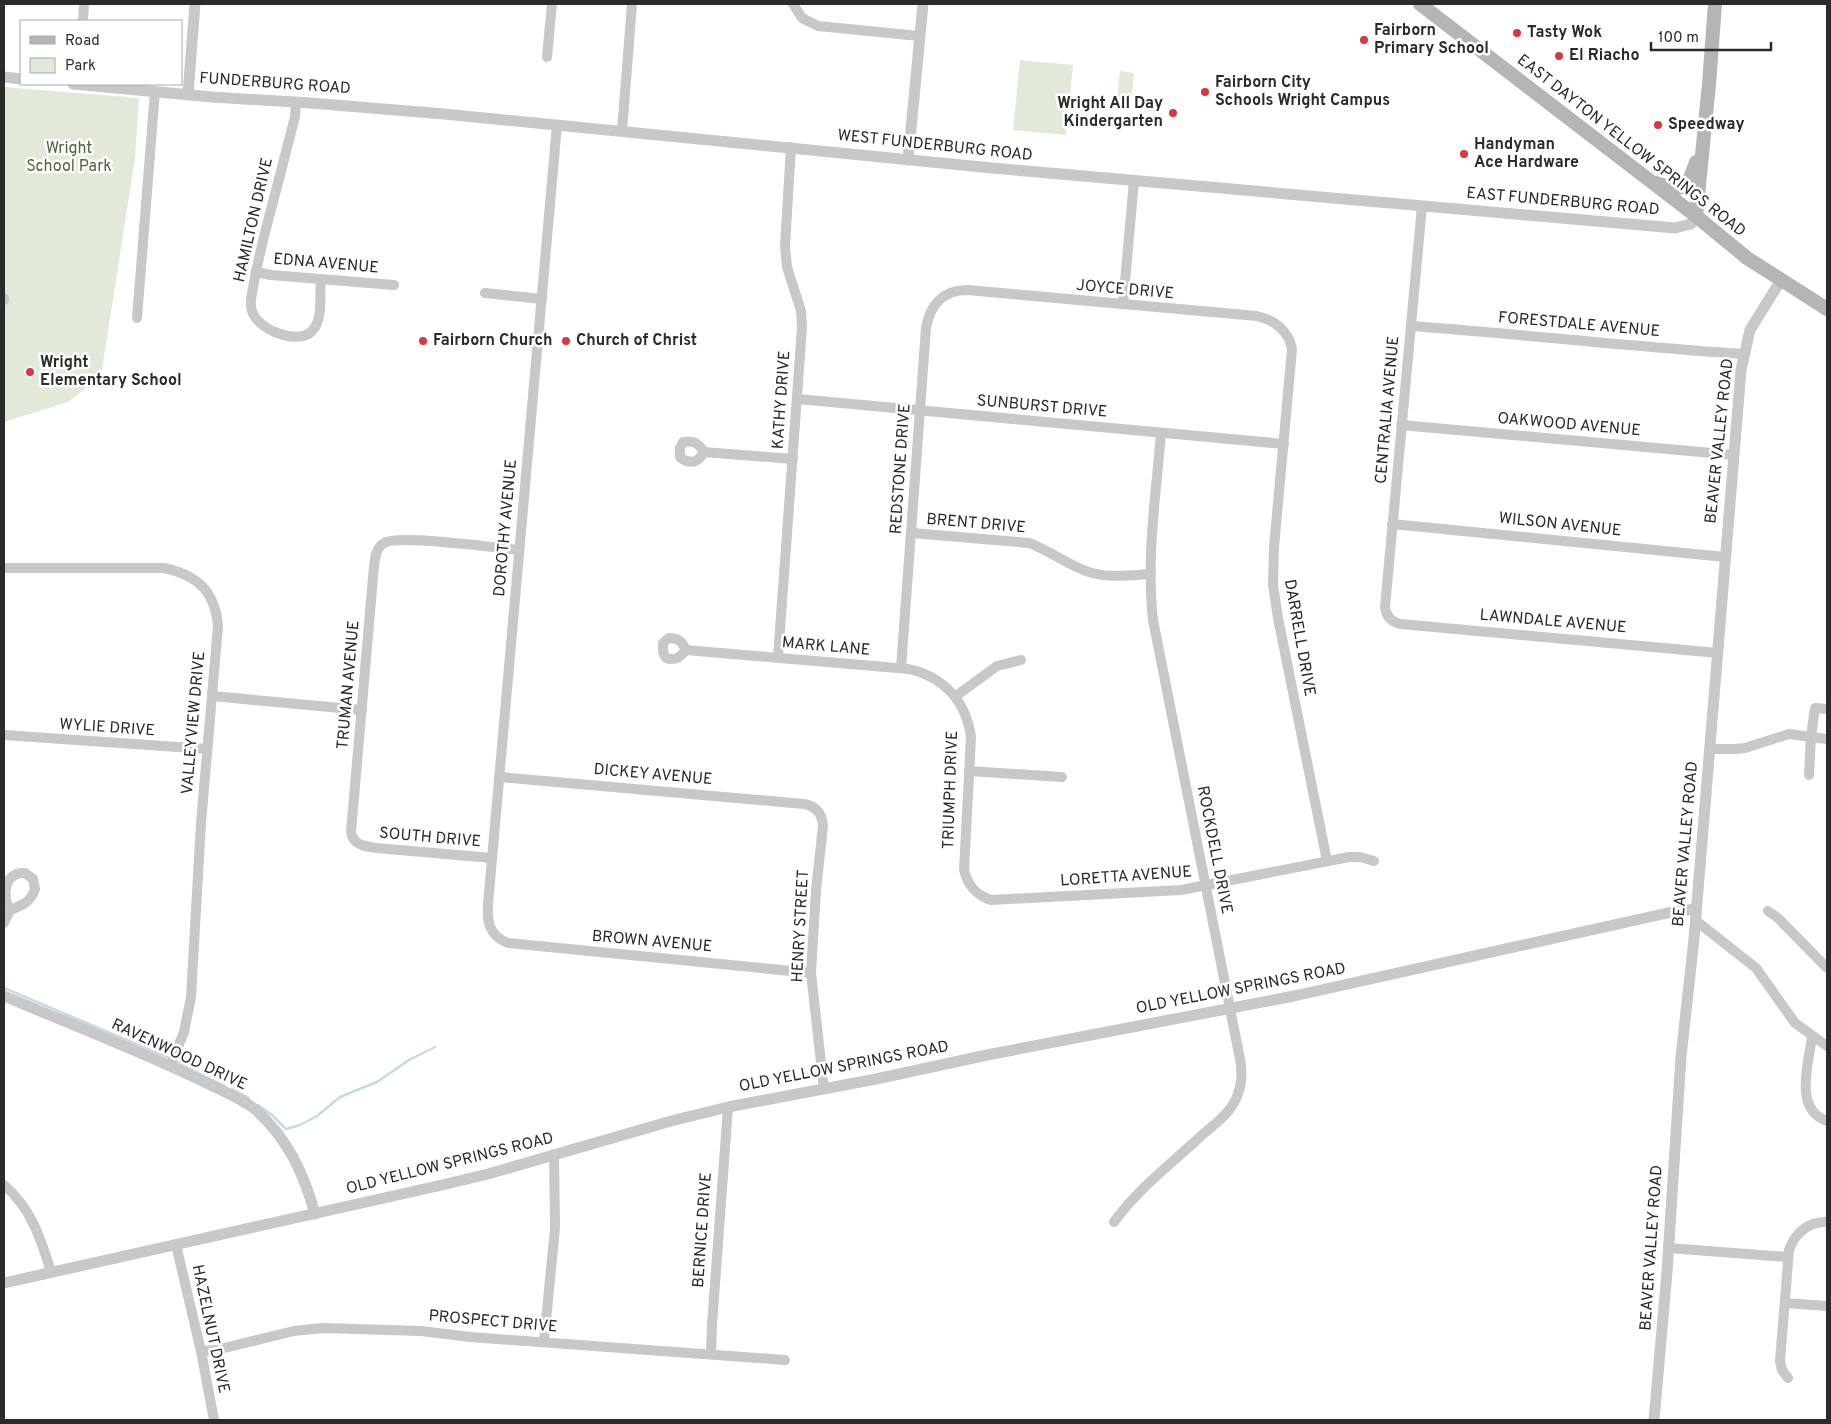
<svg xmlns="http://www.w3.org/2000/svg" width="1831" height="1424" font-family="Overpass,sans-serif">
	<rect width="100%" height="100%" fill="#fff"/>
	<g fill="#e2e9d9">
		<polygon points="1020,60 1073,65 1066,135 1013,130"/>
		<polygon points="1120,71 1134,73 1131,102 1117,100"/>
		<polygon points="4,87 139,98 135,158 101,376 68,402 4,422"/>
	</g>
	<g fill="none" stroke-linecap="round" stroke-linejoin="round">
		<g stroke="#c6dbe8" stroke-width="2.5">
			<polyline points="4,988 167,1057"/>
			<polyline points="178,1063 225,1086"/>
			<polyline points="232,1089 249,1098"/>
			<polyline points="258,1105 272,1115 286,1129 300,1125 317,1116 340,1097 377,1082 409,1060 435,1047"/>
		</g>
		<g stroke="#c8c8c8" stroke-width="10">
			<polyline points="793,4 802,18 818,26 919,36"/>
			<polyline points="83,21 84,4"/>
			<polyline points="547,57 552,4"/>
			<path d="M296 102 295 117C286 151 278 184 269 217 263 240 257 264 253 288 252 294 250 300 251 306 252 329 298 346 312 331 324 319 319 294 321 279"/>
			<path d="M557 125 488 904C487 922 489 936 508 943L811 973"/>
			<polyline points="622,131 632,4"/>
			<path d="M1422 206 1385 607C1386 616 1391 622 1401 624L1718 653"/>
			<polyline points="256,272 271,275 394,285"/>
			<polyline points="485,293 542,299"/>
			<polyline points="4,298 4,300"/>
			<polyline points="1123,304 1134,181"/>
			<polyline points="137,318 155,91"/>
			<path d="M1411 326C1522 334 1633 347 1744 354"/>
			<polyline points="798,399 1284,444"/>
			<polyline points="1401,425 1734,455"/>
			<path d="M704 452C698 463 690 465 680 457V448L683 442C694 440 698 443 704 452L793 459"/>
			<polyline points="1392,524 1725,557"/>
			<path d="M912 533 1029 543C1051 551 1070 567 1092 573 1111 578 1132 575 1151 574"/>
			<path d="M4 568H164C197 575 215 591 218 626L201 823 191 997 184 1032 170 1066"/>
			<path d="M686 650C680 657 676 661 666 658L663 652V643L669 638C679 638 682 642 686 650L909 669C944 677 966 701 971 737L964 870C968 886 976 895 991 900L1181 890 1349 857H1360L1374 861"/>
			<polyline points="778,657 802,327 801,311 787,267 785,246 791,147"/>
			<path d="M901 668 926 328C930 305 943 290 967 290L1257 316C1274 320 1289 331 1292 349L1274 547 1273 585 1278 618 1327 861"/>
			<polyline points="212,696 362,710"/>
			<polyline points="956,696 997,666 1021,660"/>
			<polyline points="4,735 207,749"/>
			<polyline points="1710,749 1735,749 1745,748 1789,734 1827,739"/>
			<polyline points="969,771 1062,777"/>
			<polyline points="1809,775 1811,736 1815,708 1827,709"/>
			<path d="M500 777 804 804C816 806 822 813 823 826L816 890 811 973 824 1089"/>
			<path d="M492 858 376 848C364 846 353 845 351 832L374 566C375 558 376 548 384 543 399 534 496 548 519 550"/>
			<path d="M20 873H25L33 879 35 889C31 902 21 906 10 910 3 897 3 877 20 873Z"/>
			<polyline points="1768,911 1778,918 1827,968"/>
			<polyline points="1695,920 1756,968 1795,1023 1827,1046"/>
			<polyline points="4,923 10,910"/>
			<path d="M1812 1036C1809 1063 1793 1109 1827 1121"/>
			<path d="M4 1185C31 1208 41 1239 51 1272"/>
			<path d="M1114 1222C1138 1189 1171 1164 1201 1136 1212 1126 1226 1117 1234 1103 1241 1090 1243 1074 1240 1059L1153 620C1146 558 1156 495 1161 433"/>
			<polyline points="176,1245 201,1351 214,1420"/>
			<polyline points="1668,1248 1788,1257"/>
			<polyline points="1785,1303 1827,1306"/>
			<polyline points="544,1341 555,1228 554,1154"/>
			<polyline points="201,1351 216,1350 294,1331 323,1328 421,1331 470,1337 785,1360"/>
			<polyline points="711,1354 712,1325 728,1107"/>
			<path d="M1788 1378 1782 1370 1780 1361 1789 1250C1795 1233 1809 1221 1827 1222"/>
		</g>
		<g stroke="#c8c8c8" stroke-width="11">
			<polyline points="4,77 21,79"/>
			<polyline points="73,84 212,97 311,103 444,114 992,168 1675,228 1691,224 1696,216"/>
			<polyline points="188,94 195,4"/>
			<polyline points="908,160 923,4"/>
			<path d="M4 996C68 1023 133 1048 196 1078 215 1088 239 1096 256 1110 288 1139 304 1174 315 1214"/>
			<polyline points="4,1283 442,1185 488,1174 671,1121 728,1107 876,1079 987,1055 1294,996 1672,912 1696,909"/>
			<polyline points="1654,1420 1667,1272 1681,1057 1694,939 1741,370 1750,330 1781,280"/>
		</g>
		<g stroke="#b5b5b5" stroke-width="14">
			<polyline points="1420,4 1696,216 1747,258 1827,309"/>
			<path d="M1657 183C1685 193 1687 189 1696 162"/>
			<polyline points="1696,216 1709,84 1715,4"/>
		</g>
	</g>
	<g fill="#d93742" stroke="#fff" stroke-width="2">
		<circle cx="1517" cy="33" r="5"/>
		<circle cx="1364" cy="40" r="5"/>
		<circle cx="1559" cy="56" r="5"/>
		<circle cx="1205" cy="92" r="5"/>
		<circle cx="1173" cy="113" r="5"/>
		<circle cx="1658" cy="125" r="5"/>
		<circle cx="1464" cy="154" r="5"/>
		<circle cx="423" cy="341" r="5"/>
		<circle cx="566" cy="341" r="5"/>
		<circle cx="30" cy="372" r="5"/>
	</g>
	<g text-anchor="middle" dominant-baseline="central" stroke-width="5" stroke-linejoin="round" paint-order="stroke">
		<g font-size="16" font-weight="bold" fill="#2b2b2b" stroke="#fff" text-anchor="start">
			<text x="1374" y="31">Fairborn<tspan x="1374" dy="18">Primary School</tspan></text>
			<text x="1527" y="33">Tasty Wok</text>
			<text x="1569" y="56">El Riacho</text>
			<text x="1215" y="83">Fairborn City<tspan x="1215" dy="18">Schools Wright Campus</tspan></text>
			<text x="1163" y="104" text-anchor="end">Wright All Day<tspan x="1163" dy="18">Kindergarten</tspan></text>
			<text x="1668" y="125">Speedway</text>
			<text x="1474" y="145">Handyman<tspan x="1474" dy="18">Ace Hardware</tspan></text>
			<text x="433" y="341">Fairborn Church</text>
			<text x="576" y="341">Church of Christ</text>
			<text x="40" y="363">Wright<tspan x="40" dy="18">Elementary School</tspan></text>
		</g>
		<g font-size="16" fill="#2b2b2b" stroke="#fff">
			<text transform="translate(275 84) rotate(4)">FUNDERBURG ROAD</text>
			<text transform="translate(935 146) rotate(6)">WEST FUNDERBURG ROAD</text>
			<text transform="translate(1631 146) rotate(38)">EAST DAYTON YELLOW SPRINGS ROAD</text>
			<text transform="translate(1563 202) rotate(5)">EAST FUNDERBURG ROAD</text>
			<text transform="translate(254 220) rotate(-77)">HAMILTON DRIVE</text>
			<text transform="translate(326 264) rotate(5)">EDNA AVENUE</text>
			<text transform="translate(1125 290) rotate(5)">JOYCE DRIVE</text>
			<text transform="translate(1579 325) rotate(5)">FORESTDALE AVENUE</text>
			<text transform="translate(782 400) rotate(-86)">KATHY DRIVE</text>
			<text transform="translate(1042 407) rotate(5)">SUNBURST DRIVE</text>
			<text transform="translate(1388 410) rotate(-85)">CENTRALIA AVENUE</text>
			<text transform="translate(1569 425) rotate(5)">OAKWOOD AVENUE</text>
			<text transform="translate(1720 441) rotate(-84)">BEAVER VALLEY ROAD</text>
			<text transform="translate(901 469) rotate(-86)">REDSTONE DRIVE</text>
			<text transform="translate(976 524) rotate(5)">BRENT DRIVE</text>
			<text transform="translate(1560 525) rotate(6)">WILSON AVENUE</text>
			<text transform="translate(506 528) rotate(-85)">DOROTHY AVENUE</text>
			<text transform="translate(1553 622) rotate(5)">LAWNDALE AVENUE</text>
			<text transform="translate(1299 638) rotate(80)">DARRELL DRIVE</text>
			<text transform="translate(826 647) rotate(5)">MARK LANE</text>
			<text transform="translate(349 685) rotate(-85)">TRUMAN AVENUE</text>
			<text transform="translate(194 723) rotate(-85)">VALLEYVIEW DRIVE</text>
			<text transform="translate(107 728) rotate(4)">WYLIE DRIVE</text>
			<text transform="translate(653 775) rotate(5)">DICKEY AVENUE</text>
			<text transform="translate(951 790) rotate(-88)">TRIUMPH DRIVE</text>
			<text transform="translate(430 838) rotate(5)">SOUTH DRIVE</text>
			<text transform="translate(1686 844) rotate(-85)">BEAVER VALLEY ROAD</text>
			<text transform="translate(1214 850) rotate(79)">ROCKDELL DRIVE</text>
			<text transform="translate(1126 877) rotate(-4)">LORETTA AVENUE</text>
			<text transform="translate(801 926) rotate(-87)">HENRY STREET</text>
			<text transform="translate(652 942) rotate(5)">BROWN AVENUE</text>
			<text transform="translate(1241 989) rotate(-11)">OLD YELLOW SPRINGS ROAD</text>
			<text transform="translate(179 1055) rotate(25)">RAVENWOOD DRIVE</text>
			<text transform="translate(844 1067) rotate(-11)">OLD YELLOW SPRINGS ROAD</text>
			<text transform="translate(450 1164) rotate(-14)">OLD YELLOW SPRINGS ROAD</text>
			<text transform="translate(703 1230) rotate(-86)">BERNICE DRIVE</text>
			<text transform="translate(1652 1248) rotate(-86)">BEAVER VALLEY ROAD</text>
			<text transform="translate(493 1322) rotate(5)">PROSPECT DRIVE</text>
			<text transform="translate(210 1329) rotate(78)">HAZELNUT DRIVE</text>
		</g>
		<g font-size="16" fill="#4f643c" stroke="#fff">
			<text x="69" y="149">Wright<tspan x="69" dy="18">School Park</tspan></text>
		</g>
	</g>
	<rect width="1831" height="1424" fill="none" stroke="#2b2b2b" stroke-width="10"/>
	<rect x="20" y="20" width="162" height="65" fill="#ffffff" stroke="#aaaaaa"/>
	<rect x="30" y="36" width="25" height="8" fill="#b5b5b5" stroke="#aaaaaa"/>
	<text x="65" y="45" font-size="15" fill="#2b2b2b">Road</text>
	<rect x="30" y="58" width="25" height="15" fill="#e2e9d9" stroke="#aaaaaa"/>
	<text x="65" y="70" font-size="15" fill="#2b2b2b">Park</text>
	<path d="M1651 42v8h120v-8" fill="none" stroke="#2b2b2b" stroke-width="2.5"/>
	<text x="1658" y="42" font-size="15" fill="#2b2b2b" stroke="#ffffff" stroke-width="4" paint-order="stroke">100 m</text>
</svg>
